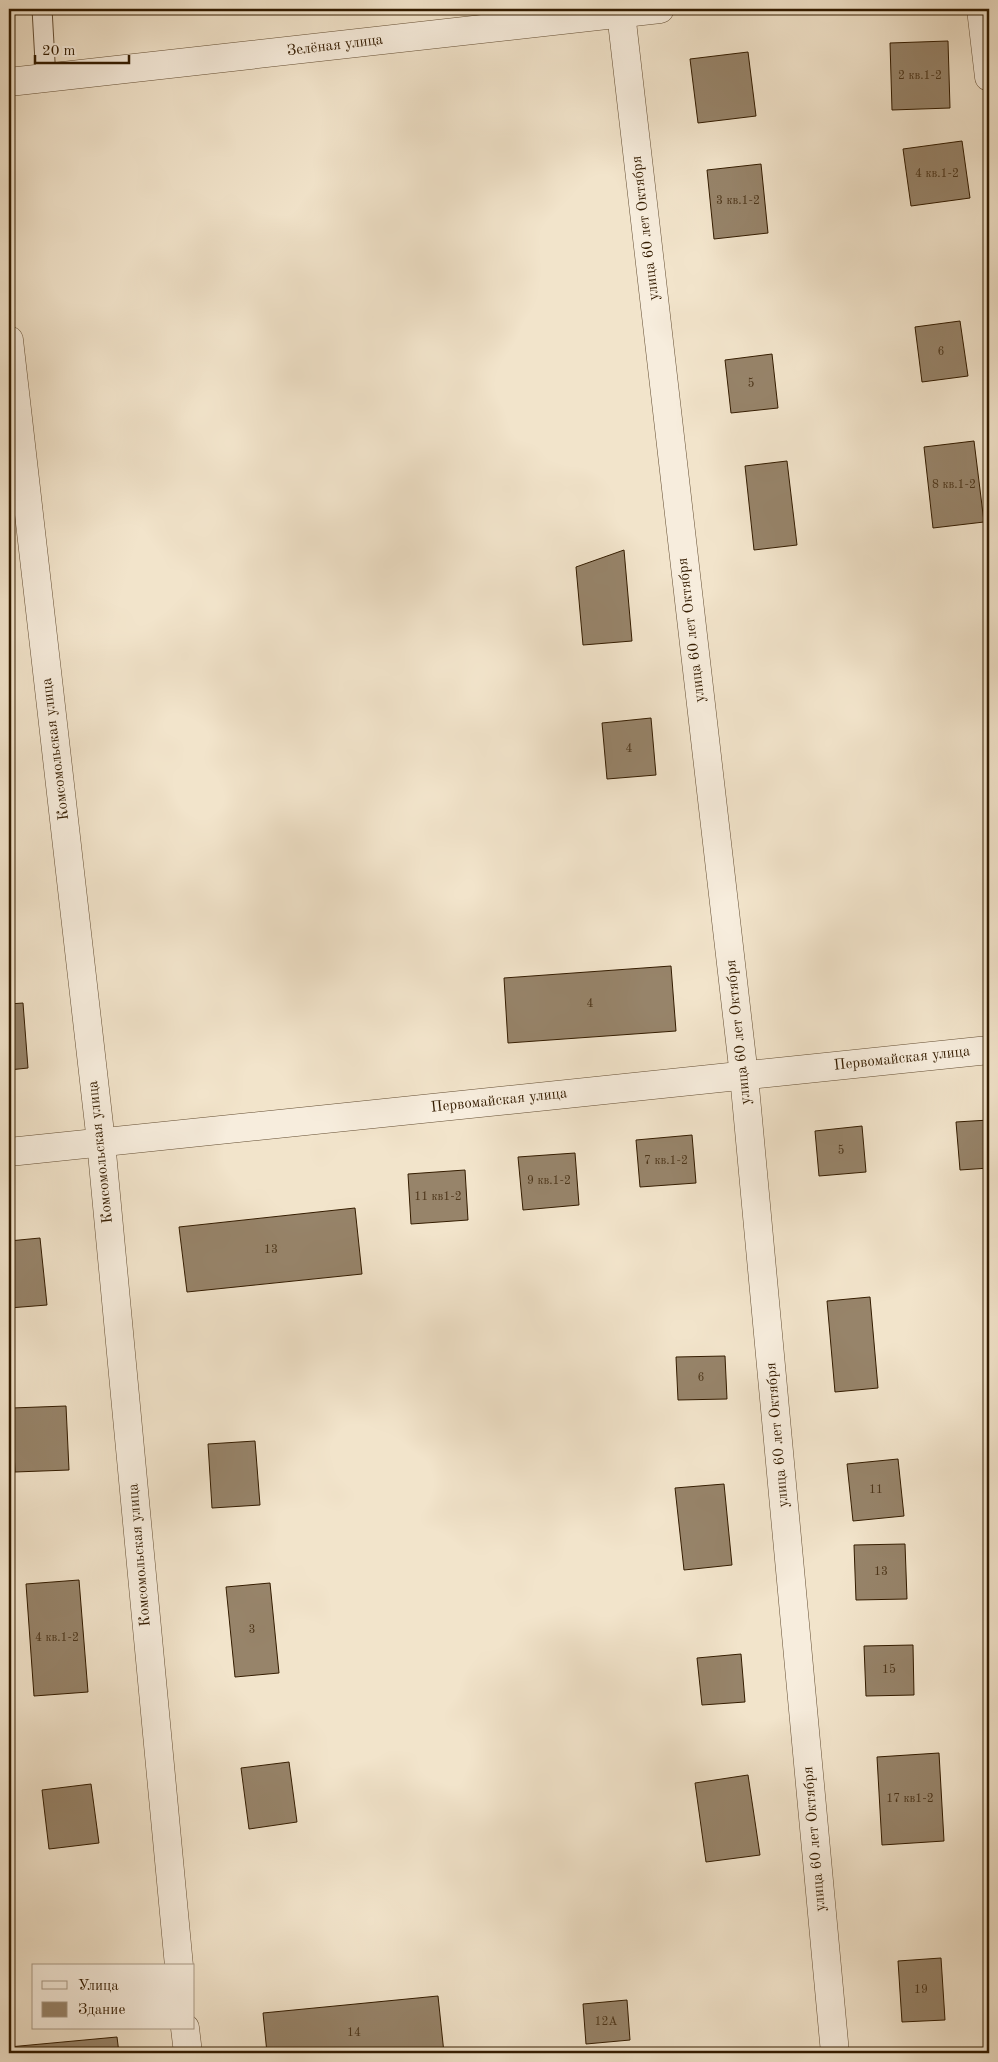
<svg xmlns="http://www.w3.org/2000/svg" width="998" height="2062" font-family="'Old Standard TT',serif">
	<rect width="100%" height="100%" fill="#f2e4cb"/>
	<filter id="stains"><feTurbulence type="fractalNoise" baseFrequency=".004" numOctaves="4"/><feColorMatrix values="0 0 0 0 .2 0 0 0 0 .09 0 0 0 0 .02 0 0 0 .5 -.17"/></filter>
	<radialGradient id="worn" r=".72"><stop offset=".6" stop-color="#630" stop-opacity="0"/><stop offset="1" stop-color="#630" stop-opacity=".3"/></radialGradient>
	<g fill="#97846a" stroke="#341c00">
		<polygon points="948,41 950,108 892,110 890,43"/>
		<polygon points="748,52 756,116 698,123 690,59"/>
		<polygon points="962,141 970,198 911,206 903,149"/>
		<polygon points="761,164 768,233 714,239 707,170"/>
		<polygon points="960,321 968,376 922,382 915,327"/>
		<polygon points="772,354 778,408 731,413 725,360"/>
		<polygon points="974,441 984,522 933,528 924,447"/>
		<polygon points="787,461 797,545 754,550 745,466"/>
		<polygon points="624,550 632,641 583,645 576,567"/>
		<polygon points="651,718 656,775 607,779 602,723"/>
		<polygon points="9,857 12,888 9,889"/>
		<polygon points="671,966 676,1031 508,1043 504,978"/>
		<polygon points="23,1003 28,1068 9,1070 9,1004"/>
		<polygon points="989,1120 989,1168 960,1170 956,1122"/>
		<polygon points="862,1126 866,1172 819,1176 815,1131"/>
		<polygon points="692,1135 696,1183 640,1187 636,1140"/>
		<polygon points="575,1153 579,1205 523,1210 518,1157"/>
		<polygon points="465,1170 468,1220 411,1224 408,1174"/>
		<polygon points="355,1208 362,1274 187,1292 179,1227"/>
		<polygon points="40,1238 47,1305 9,1308 9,1241"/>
		<polygon points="870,1297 878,1388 835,1392 827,1301"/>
		<polygon points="725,1356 727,1399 678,1400 676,1357"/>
		<polygon points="66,1406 69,1470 15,1472 12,1408"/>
		<polygon points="255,1441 260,1505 212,1508 208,1444"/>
		<polygon points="898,1459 904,1516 853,1521 847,1464"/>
		<polygon points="724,1484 732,1565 684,1570 675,1488"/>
		<polygon points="905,1544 907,1599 856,1600 854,1545"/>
		<polygon points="79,1580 88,1692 34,1696 26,1584"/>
		<polygon points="270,1583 279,1673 235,1677 226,1587"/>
		<polygon points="913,1645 914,1695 866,1696 864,1646"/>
		<polygon points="741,1654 745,1702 702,1705 697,1658"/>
		<polygon points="939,1753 944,1841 882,1845 877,1757"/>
		<polygon points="289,1762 297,1822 249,1829 241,1768"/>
		<polygon points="748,1775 760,1855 706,1862 695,1783"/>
		<polygon points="91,1784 99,1843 49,1849 42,1790"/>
		<polygon points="941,1958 945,2020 902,2022 898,1961"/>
		<polygon points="438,1996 444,2053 267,2053 263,2013"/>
		<polygon points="627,2000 630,2040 586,2044 583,2004"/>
		<polygon points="117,2037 119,2053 9,2053 9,2047"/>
	</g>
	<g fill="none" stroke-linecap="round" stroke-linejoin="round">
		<g stroke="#644e33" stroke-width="21">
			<polyline id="lane" points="42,9 46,79"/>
		</g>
		<g stroke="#644e33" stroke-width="29">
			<g id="street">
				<polyline points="981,9 989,77"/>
				<polyline points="621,13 744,1076 835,2053"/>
				<polyline points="9,82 660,9"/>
				<polyline points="9,340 101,1142 179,1966"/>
				<polyline points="9,1152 989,1050"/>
				<polyline points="185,2028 188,2053"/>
			</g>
		</g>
		<use href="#lane" stroke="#f7eddd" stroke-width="19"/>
		<use href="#street" stroke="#f7eddd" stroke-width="28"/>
	</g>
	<g text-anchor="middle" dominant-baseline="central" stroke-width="4" stroke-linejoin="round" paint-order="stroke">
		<g font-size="12" fill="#4d361a">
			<text x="920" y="76">2 кв.1-2</text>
			<text x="937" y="174">4 кв.1-2</text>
			<text x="738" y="201">3 кв.1-2</text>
			<text x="941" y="352">6</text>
			<text x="751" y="384">5</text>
			<text x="954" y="485">8 кв.1-2</text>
			<text x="629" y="749">4</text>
			<text x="590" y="1004">4</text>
			<text x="841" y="1151">5</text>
			<text x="666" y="1161">7 кв.1-2</text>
			<text x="549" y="1181">9 кв.1-2</text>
			<text x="438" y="1197">11 кв1-2</text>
			<text x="271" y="1250">13</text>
			<text x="701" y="1378">6</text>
			<text x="876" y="1490">11</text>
			<text x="881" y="1572">13</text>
			<text x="252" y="1630">3</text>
			<text x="57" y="1638">4 кв.1-2</text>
			<text x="889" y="1670">15</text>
			<text x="910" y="1799">17 кв1-2</text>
			<text x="921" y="1990">19</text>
			<text x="606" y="2022">12А</text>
			<text x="354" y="2033">14</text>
		</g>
		<g font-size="15" fill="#341c00" stroke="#f7eddd">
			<text transform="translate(335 46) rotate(-7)">Зелёная улица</text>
			<text transform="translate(646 228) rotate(-97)">улица 60 лет Октября</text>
			<text transform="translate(692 630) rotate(-97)">улица 60 лет Октября</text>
			<text transform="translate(56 749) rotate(-97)">Комсомольская улица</text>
			<text transform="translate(739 1032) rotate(-96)">улица 60 лет Октября</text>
			<text transform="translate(902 1059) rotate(-6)">Первомайская улица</text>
			<text transform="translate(499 1101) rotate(-6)">Первомайская улица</text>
			<text transform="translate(101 1152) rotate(-96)">Комсомольская улица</text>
			<text transform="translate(778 1435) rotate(-95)">улица 60 лет Октября</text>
			<text transform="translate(140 1555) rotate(-95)">Комсомольская улица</text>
			<text transform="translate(815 1839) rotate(-95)">улица 60 лет Октября</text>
		</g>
	</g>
	<rect width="998" height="2062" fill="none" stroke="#f2e4cb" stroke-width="30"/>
	<rect x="10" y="10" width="978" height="2042" fill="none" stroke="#341c00" stroke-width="2.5"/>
	<rect x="15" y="15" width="968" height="2032" fill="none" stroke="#341c00"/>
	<rect x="32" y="1964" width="162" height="65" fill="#f7eddd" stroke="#a99985"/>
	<rect x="42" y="1981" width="25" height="8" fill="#f7eddd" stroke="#a99985"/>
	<text x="78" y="1990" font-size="15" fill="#341c00">Улица</text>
	<rect x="42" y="2002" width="25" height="15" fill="#97846a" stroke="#a99985"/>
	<text x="78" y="2014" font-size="15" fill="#341c00">Здание</text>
	<path d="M35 55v8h94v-8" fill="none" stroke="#341c00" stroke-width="2.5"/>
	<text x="42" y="55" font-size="15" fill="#341c00" stroke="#f7eddd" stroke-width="4" paint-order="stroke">20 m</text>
	<rect width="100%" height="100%" filter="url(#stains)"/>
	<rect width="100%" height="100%" fill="url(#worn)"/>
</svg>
